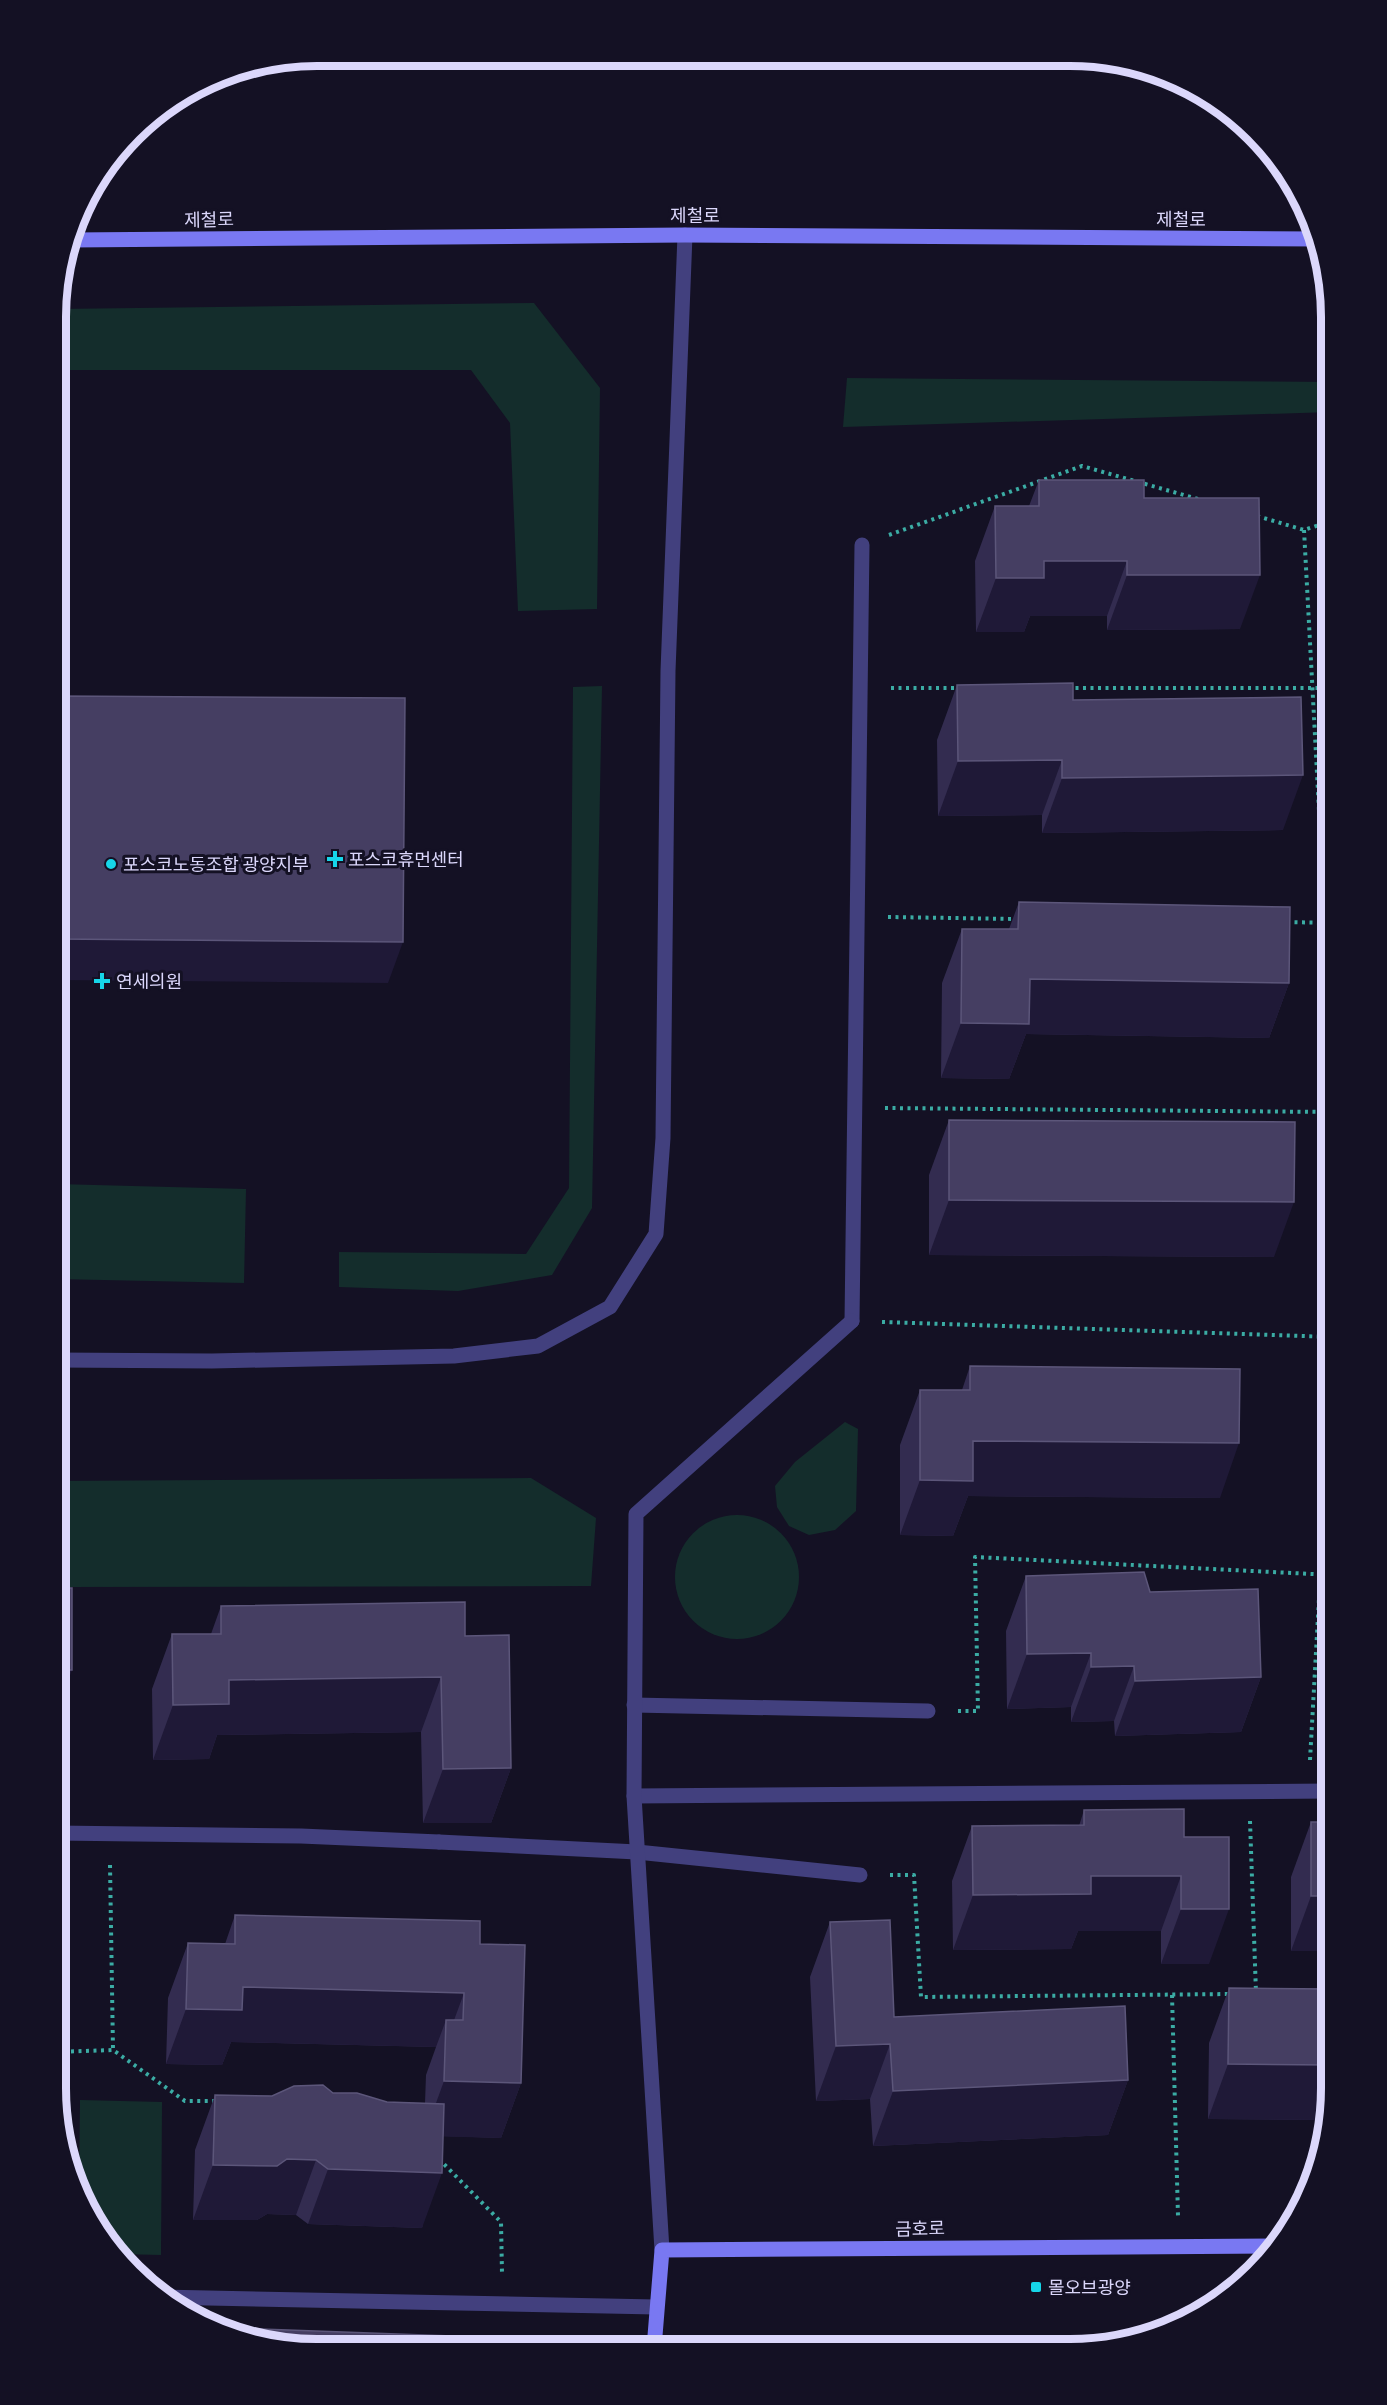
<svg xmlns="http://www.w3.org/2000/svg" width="1387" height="2405" font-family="Manrope,'Noto Sans KR',sans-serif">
	<rect width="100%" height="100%" fill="#141124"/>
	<g fill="#142d2c">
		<polygon points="534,303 600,388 597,609 518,611 510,423 471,370 58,370 58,309"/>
		<polygon points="847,378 1331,382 1331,412 843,427"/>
		<polygon points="602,686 592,1208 552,1275 458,1291 339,1287 339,1252 526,1254 569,1188 573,687"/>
		<polygon points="57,1184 246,1189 244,1283 56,1279"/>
		<polygon points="845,1422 858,1429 856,1511 835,1530 809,1535 789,1526 777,1507 775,1486 795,1462"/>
		<polygon points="531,1478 596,1518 591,1586 56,1587 56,1481"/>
		<circle cx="737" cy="1577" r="62"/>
		<polygon points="80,2100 162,2102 161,2255 119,2254 100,2234 79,2191"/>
	</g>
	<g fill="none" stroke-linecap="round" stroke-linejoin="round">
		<g stroke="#3baca4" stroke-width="4" stroke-dasharray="3 4.5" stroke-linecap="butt">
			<polyline points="1257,516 1304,530 1331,521"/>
			<polyline points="1304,530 1325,923 1331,1220"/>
			<polyline points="889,535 1082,466 1198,499"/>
			<polyline points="891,688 959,688"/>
			<polyline points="1068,688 1331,688"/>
			<polyline points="888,917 1016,919"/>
			<polyline points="1287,922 1331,923"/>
			<polyline points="885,1108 1330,1112"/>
			<polyline points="882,1322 1331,1337"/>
			<polyline points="958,1711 978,1711 975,1557 1331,1575"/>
			<polyline points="1310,1760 1331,1383"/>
			<polyline points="1250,1821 1256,1993"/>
			<polyline points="110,1865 113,2050"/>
			<polyline points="890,1875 914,1875 921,1997 1231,1994"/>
			<polyline points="1172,1995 1178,2216"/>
			<polyline points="56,2052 113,2050 185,2101 216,2101"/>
			<polyline points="439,2159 501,2222 502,2273"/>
		</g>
		<g stroke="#42407e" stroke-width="15">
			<polyline points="852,1321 862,545"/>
			<polyline points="634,1705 928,1711"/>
			<polyline points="56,1833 301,1836 439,1842"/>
			<polyline points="637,1852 860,1875"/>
		</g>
		<g stroke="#42407e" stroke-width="15">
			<polyline points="56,1360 212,1361 454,1356 538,1346 610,1307 656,1234 663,1138 668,671 685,235"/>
			<polyline points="634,1796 1331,1791"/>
			<polyline points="439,1842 637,1852"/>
			<polyline points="662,2250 634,1796 636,1514 852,1321"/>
			<polyline points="160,2297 656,2307"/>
		</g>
		<g stroke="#7978f2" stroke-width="15">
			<polyline points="71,240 685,235 1319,239"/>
			<polyline points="654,2348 662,2250 1278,2246"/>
		</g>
	</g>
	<g fill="#332c50">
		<polygon points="1039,480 1144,498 1240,629 1107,630 1107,616 1030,616 1024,632 976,632 975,561 995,506 1029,506"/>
		<polygon points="957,685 1073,700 1283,830 1042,833 1042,815 938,816 937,740"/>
		<polygon points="1019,902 1289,983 1269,1038 1026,1034 1009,1079 941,1078 942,983 962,929 1009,929"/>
		<polygon points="949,1120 1274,1257 929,1255 929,1175"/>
		<polygon points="970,1366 1220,1498 968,1496 953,1536 900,1535 900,1445 920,1390 962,1390"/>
		<polygon points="1026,1576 1150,1592 1261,1677 1241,1732 1115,1736 1114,1721 1071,1722 1071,1707 1007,1709 1006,1631"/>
		<polygon points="221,1606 465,1636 511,1768 491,1823 423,1823 421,1732 217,1735 209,1759 153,1760 152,1689 172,1634 211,1634"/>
		<polygon points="1084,1810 1184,1837 1209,1964 1161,1964 1161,1931 1078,1931 1071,1949 953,1950 952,1881 972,1826 1079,1826"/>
		<polygon points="1311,1822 1331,1822 1331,1951 1291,1951 1291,1877"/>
		<polygon points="235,1915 480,1944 521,2083 501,2138 443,2136 422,2228 308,2224 296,2215 267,2214 257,2220 193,2220 195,2150 215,2095 272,2096 333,2093 387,2102 425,2103 426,2075 436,2047 231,2042 222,2065 166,2064 168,1998 188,1943 225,1944"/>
		<polygon points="830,1922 894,2017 1128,2080 1108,2135 873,2146 870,2099 816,2101 810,1977"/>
		<polygon points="1229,1988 1331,1989 1331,2105 1319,2131 1319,2120 1208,2119 1209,2043"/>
	</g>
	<g fill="#1f1937">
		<polygon points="1044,561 1127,561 1107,616 1030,616 1024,632 976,632 996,578"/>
		<polygon points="1127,575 1260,575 1240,629 1107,630"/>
		<polygon points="1062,760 1042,815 938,816 958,761"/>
		<polygon points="1303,775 1283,830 1042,833 1062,778"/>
		<polygon points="57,939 403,942 388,983 57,980"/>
		<polygon points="1030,979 1289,983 1269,1038 1026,1034 1009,1079 941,1078 961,1023"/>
		<polygon points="949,1200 1294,1202 1274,1257 929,1255"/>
		<polygon points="973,1441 1239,1443 1220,1498 968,1496 953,1536 900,1535 920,1480"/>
		<polygon points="1091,1653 1071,1707 1007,1709 1027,1654"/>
		<polygon points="1134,1666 1114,1721 1071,1722 1091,1667"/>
		<polygon points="56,1670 72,1670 56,1713"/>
		<polygon points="441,1677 421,1732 217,1735 209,1759 153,1760 173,1705 229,1680"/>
		<polygon points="1261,1677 1241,1732 1115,1736 1135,1681"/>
		<polygon points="511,1768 491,1823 423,1823 443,1769"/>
		<polygon points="1091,1876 1181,1876 1161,1931 1078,1931 1071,1949 953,1950 973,1895"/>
		<polygon points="1311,1896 1331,1896 1331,1951 1291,1951"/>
		<polygon points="1181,1909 1229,1909 1209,1964 1161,1964"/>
		<polygon points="243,1987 464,1993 446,2042 446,2020 436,2047 231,2042 222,2065 166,2064 186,2009"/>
		<polygon points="890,2044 870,2099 816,2101 836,2046"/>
		<polygon points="1228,2064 1331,2065 1331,2087 1319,2120 1208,2119"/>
		<polygon points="1128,2080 1108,2135 873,2146 893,2091"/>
		<polygon points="444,2081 521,2083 501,2138 424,2136"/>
		<polygon points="1331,2097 1331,2105 1325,2131 1319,2131"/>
		<polygon points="287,2159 316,2160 296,2215 267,2214 257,2220 193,2220 213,2165"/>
		<polygon points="328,2169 442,2173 422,2228 308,2224"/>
	</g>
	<g fill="#453e62" stroke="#5c567a" stroke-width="1.5">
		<polygon points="1039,480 1144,480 1144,498 1259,498 1260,575 1127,575 1127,561 1044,561 1044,578 996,578 995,506 1039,506"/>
		<polygon points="1073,683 1073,700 1301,697 1303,775 1062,778 1062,760 958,761 957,685"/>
		<polygon points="57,696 405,698 403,942 57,939"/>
		<polygon points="1019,902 1290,907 1289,983 1030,979 1029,1024 961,1023 962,929 1018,929"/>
		<polygon points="949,1120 1295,1122 1294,1202 949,1200"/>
		<polygon points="970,1366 1240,1369 1239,1443 973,1441 973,1481 920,1480 920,1390 970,1390"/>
		<polygon points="1144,1572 1150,1592 1258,1589 1261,1677 1135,1681 1134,1666 1091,1667 1091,1653 1027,1654 1026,1576"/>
		<rect x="56" y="1588" width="16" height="82"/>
		<polygon points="465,1602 465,1636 509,1635 511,1768 443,1769 441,1677 229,1680 229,1704 173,1705 172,1634 221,1634 221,1606"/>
		<polygon points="1184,1809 1184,1837 1229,1837 1229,1909 1181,1909 1181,1876 1091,1876 1091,1894 973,1895 972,1826 1084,1825 1084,1810"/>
		<rect x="1311" y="1822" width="20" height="74"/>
		<polygon points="235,1915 480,1921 480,1944 525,1945 521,2083 444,2081 446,2020 463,2020 464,1993 243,1987 242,2010 186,2009 188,1943 235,1944"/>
		<polygon points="890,1920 894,2017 1125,2006 1128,2080 893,2091 890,2044 836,2046 830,1922"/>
		<polygon points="1229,1988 1331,1989 1331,2065 1228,2064"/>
		<polygon points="323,2085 333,2093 357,2093 387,2102 444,2104 442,2173 328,2169 316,2160 287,2159 277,2166 213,2165 215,2095 272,2096 294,2086"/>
		<polygon points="231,2328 452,2336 452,2348 283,2347 231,2333"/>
	</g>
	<g fill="#16d6e9" stroke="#141124" stroke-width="2">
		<path d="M332 850h6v6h6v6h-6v6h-6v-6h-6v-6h6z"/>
		<circle cx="111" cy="864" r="6"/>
		<path d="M99 972h6v6h6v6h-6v6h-6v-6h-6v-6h6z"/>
		<rect x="1030" y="2281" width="12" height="12" rx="3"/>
	</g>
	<g text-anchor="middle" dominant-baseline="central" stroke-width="6" stroke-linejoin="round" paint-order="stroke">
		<g font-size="18" fill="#dbd7fb" stroke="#141124">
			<text x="695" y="215">제철로</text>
			<text transform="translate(209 219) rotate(-1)">제철로</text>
			<text x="1181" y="219">제철로</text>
			<text transform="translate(920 2228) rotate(-1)">금호로</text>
		</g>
		<g font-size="18" fill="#dbd7fb" stroke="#141124" text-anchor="start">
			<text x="348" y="859">포스코휴먼센터</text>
			<text x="123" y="864">포스코노동조합 광양지부</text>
			<text x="116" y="981">연세의원</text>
			<text x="1048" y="2287">몰오브광양</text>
		</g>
	</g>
	<path d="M0 0H1387V2405H0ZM317 66H1070A251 251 0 0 1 1321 317V2088A251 251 0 0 1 1070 2339H317A251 251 0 0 1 66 2088V317A251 251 0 0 1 317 66Z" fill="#141124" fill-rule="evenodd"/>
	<path fill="none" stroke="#dbd7fb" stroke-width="8" d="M317 66H1070A251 251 0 0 1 1321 317V2088A251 251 0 0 1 1070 2339H317A251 251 0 0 1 66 2088V317A251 251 0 0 1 317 66Z"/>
</svg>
